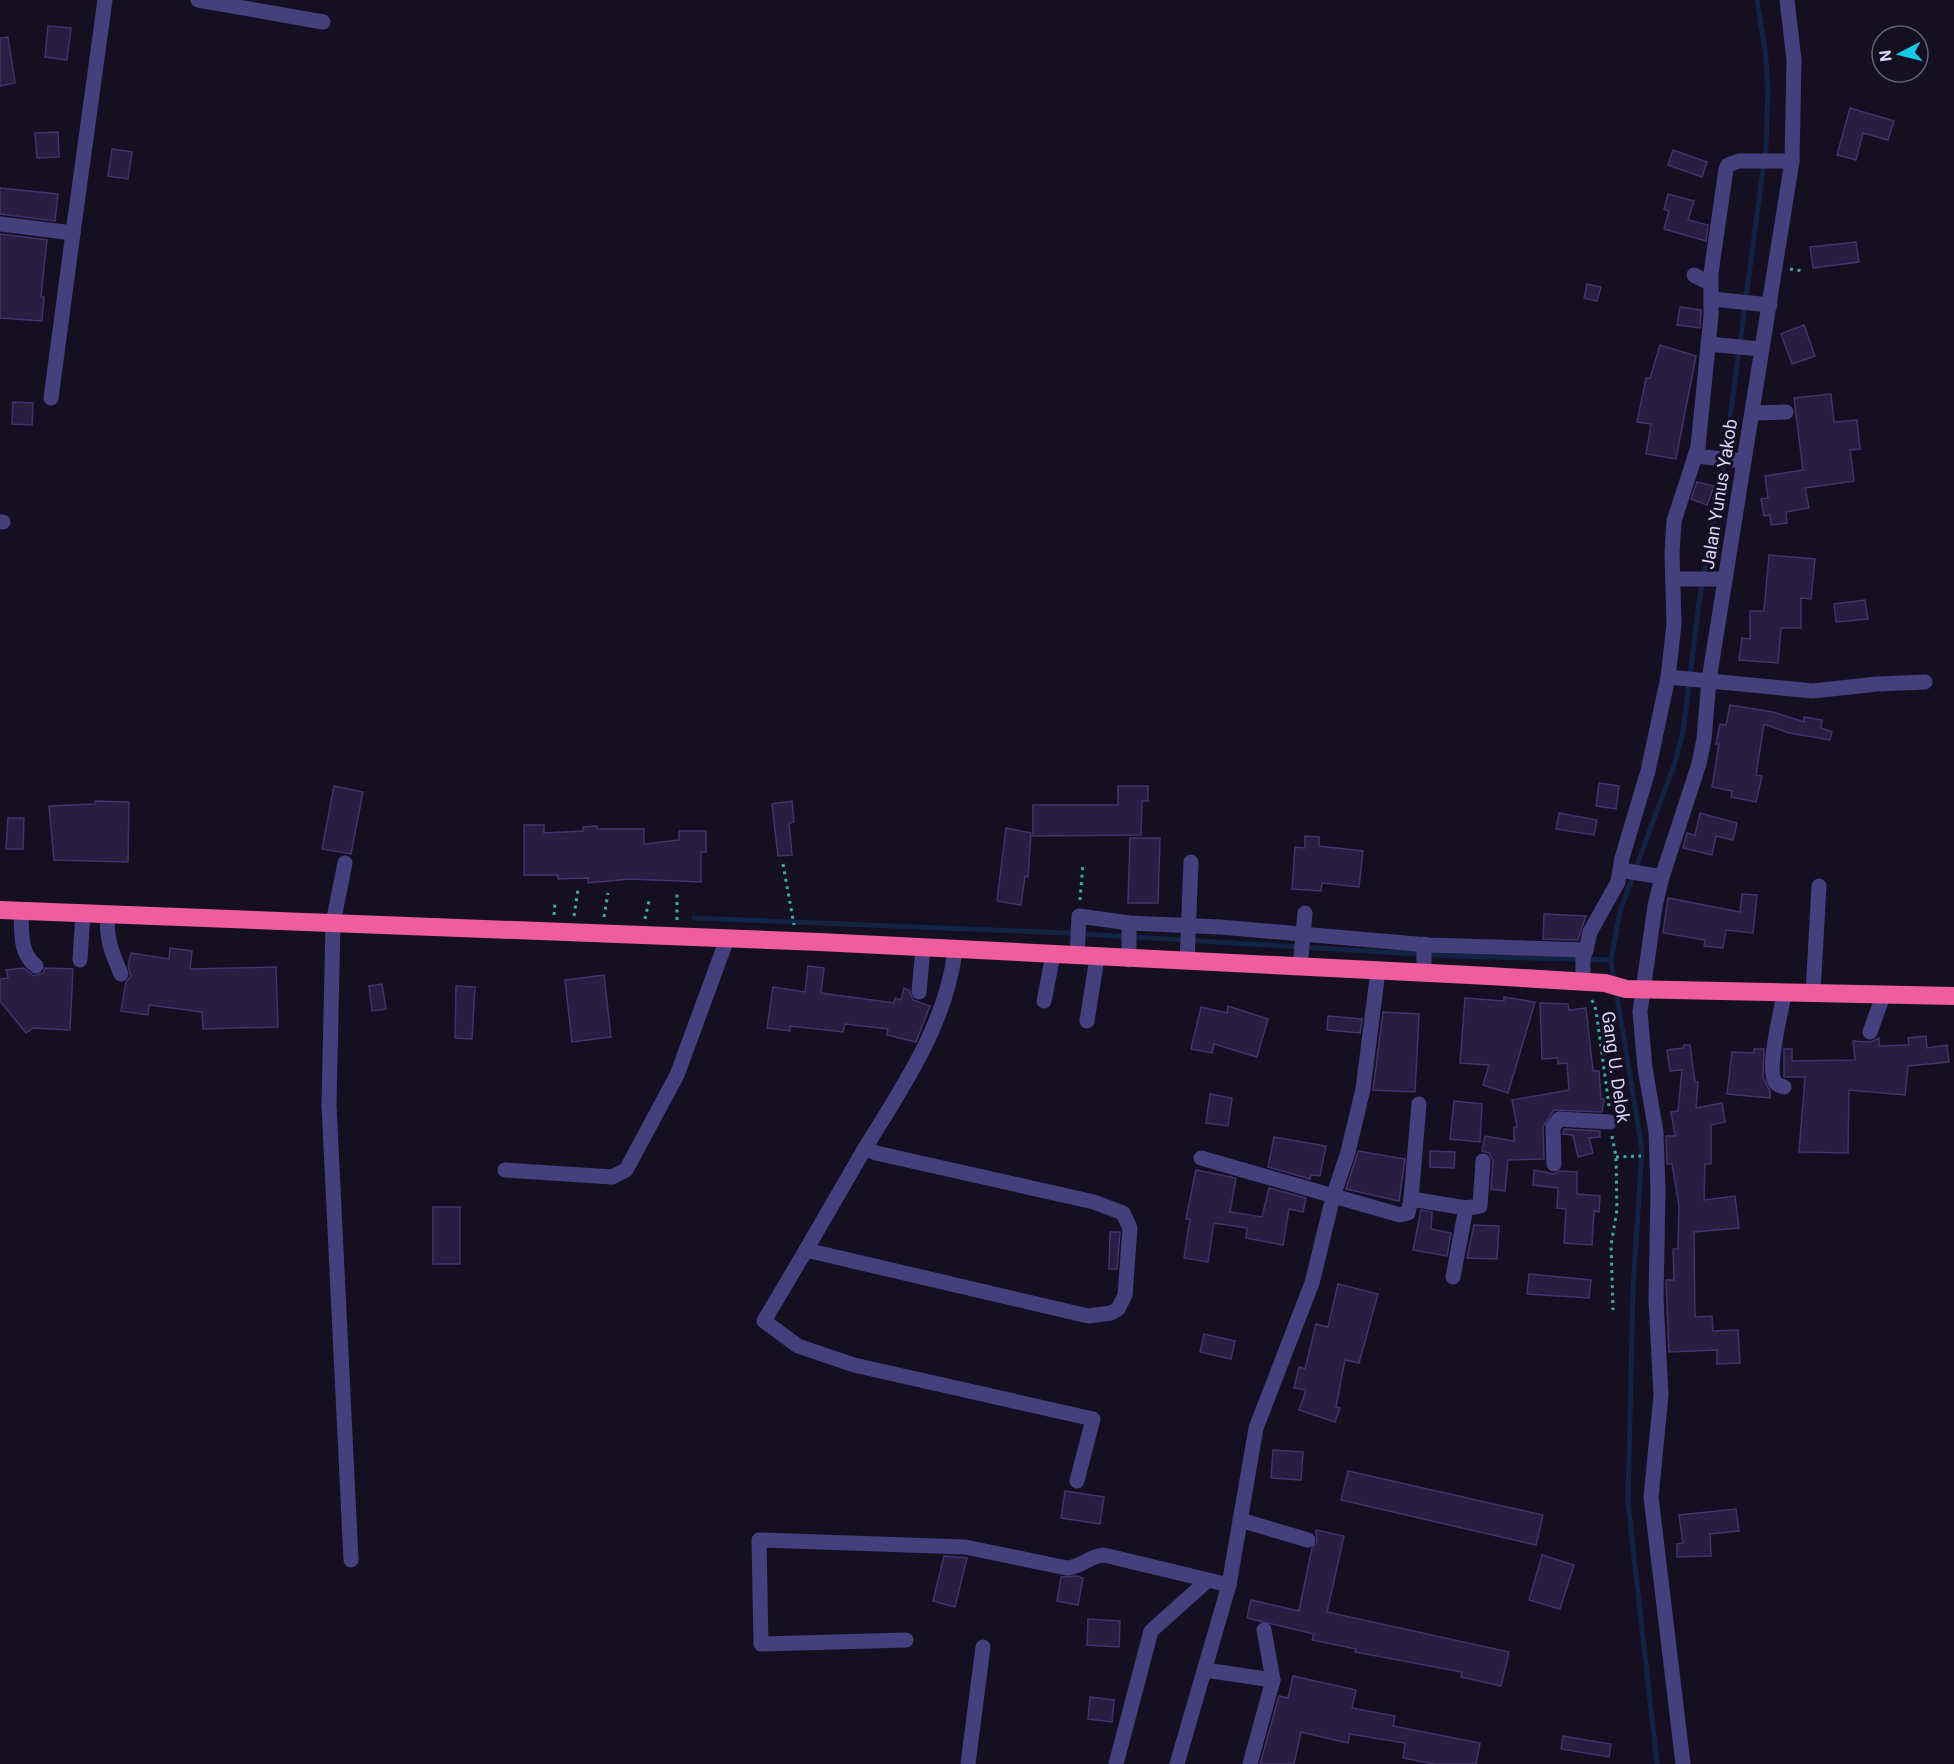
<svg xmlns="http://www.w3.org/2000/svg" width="1954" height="1764" font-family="Roboto,sans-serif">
	<rect width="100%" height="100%" fill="#141022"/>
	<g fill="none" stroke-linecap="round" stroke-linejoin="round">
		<g stroke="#132344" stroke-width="5">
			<polyline points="694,918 1067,933 1451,956 1611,960"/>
			<polyline points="1614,981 1611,960 1620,911 1674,765 1683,732 1699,603 1723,471 1766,147 1768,88 1765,50 1757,0"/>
			<polyline points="1616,990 1642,1150 1633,1288 1628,1503 1657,1764"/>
		</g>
	</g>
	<g fill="#271e42" stroke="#41336b" stroke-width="1.5">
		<polygon points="48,26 71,28 67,60 45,57"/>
		<polygon points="8,37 15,83 0,86 0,38"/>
		<polygon points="1850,108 1894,121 1888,140 1863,133 1856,160 1837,155"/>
		<polygon points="58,132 59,157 37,158 35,133"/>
		<polygon points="112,149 132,152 128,179 108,176"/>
		<polygon points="1673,150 1707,162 1702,177 1668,165"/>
		<polygon points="0,188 58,194 55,221 0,214"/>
		<polygon points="1668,194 1694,201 1688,220 1708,225 1706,241 1664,229 1669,211 1664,209"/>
		<polygon points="0,234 47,240 41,297 44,297 42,321 0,318"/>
		<polygon points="1856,242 1859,262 1813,268 1810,247"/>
		<polygon points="1587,284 1601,287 1597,301 1584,298"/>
		<polygon points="1680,307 1701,310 1700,328 1677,325"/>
		<polygon points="1804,325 1815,356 1792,364 1781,334"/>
		<polygon points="1660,345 1696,356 1676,459 1646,454 1651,424 1637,422 1646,378 1650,378"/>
		<polygon points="1831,394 1834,422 1857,420 1860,449 1850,450 1854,481 1805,488 1809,508 1786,512 1787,523 1771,525 1770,515 1764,516 1761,499 1768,498 1765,476 1803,470 1794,398"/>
		<polygon points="13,402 33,403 32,425 12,424"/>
		<polygon points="1697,482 1714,486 1707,505 1691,499"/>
		<polygon points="1769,555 1815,559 1811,599 1801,598 1801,628 1781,628 1778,663 1739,660 1742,638 1750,639 1750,611 1764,611"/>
		<polygon points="1865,600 1868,619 1836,622 1834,604"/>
		<polygon points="1730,705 1773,712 1804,722 1804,717 1822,720 1821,728 1832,732 1830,740 1789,733 1764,724 1756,775 1762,776 1756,802 1731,797 1732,791 1712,787 1719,744 1716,744 1720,724 1726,725"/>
		<polygon points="1599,783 1619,786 1616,809 1596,806"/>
		<polygon points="334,786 363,792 351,854 322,849"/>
		<polygon points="1118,786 1148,786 1148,801 1142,801 1141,835 1033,836 1033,805 1118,805"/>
		<polygon points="95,801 129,802 128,862 54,860 49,806 95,804"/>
		<polygon points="792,801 794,822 789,823 792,855 778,856 772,804"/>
		<polygon points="1559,813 1597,820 1594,835 1556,829"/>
		<polygon points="1700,813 1737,823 1733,840 1716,836 1712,855 1683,848 1687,833 1695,835"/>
		<polygon points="8,818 24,818 23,849 6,849"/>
		<polygon points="524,825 544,825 544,833 583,831 583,827 597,826 597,829 644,829 644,844 679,840 679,831 706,831 706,852 701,852 701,882 630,879 588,883 588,878 558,879 558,875 524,875"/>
		<polygon points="1006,828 1031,833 1028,877 1025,876 1021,905 997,901"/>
		<polygon points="1305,836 1319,837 1319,846 1363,851 1359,887 1322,883 1321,891 1292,889 1295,847 1305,848"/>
		<polygon points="1130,838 1160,838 1158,903 1128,903"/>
		<polygon points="1742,894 1757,895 1753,933 1726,930 1723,948 1704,946 1705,940 1663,933 1668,898 1740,912"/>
		<polygon points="1544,914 1586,916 1578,940 1543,939"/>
		<polygon points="170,948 192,951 190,969 276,967 278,1027 203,1029 202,1012 149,1005 148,1015 121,1011 126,982 131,976 128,966 131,953 169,959"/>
		<polygon points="808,966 824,968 821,993 894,1003 895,998 901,1000 904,988 909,990 913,1000 930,1006 916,1042 887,1035 888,1029 845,1024 843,1032 790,1026 790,1031 767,1028 773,987 805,992"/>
		<polygon points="24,968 34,976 43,973 45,968 73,969 70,1030 33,1028 26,1033 0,1001 0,979 8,978 6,970"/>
		<polygon points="604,975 611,1037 572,1042 565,980"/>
		<polygon points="382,984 386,1009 372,1011 369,986"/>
		<polygon points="456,986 475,987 472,1039 455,1038"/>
		<polygon points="1504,997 1535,1002 1508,1093 1483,1085 1489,1065 1460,1063 1465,998 1504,1001"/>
		<polygon points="1540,1003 1568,1004 1569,1010 1586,1008 1593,1071 1599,1071 1601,1099 1604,1099 1602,1112 1554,1110 1543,1127 1544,1159 1508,1160 1505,1191 1491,1189 1493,1161 1489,1153 1482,1151 1485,1136 1514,1141 1514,1127 1517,1127 1512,1100 1569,1090 1567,1063 1558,1064 1558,1058 1542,1059"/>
		<polygon points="1228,1006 1268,1019 1257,1057 1214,1044 1212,1053 1191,1049 1201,1007 1227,1013"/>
		<polygon points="1383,1012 1419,1014 1415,1092 1373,1090"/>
		<polygon points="1328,1016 1362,1019 1360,1033 1327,1030"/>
		<polygon points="1926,1036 1927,1048 1947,1045 1949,1062 1908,1066 1905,1095 1849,1090 1848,1153 1799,1152 1805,1077 1784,1077 1784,1049 1792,1049 1792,1061 1855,1060 1853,1041 1871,1042 1879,1038 1879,1046 1909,1045 1908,1038"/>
		<polygon points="1684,1045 1690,1045 1695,1082 1698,1082 1696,1108 1722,1103 1725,1122 1711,1125 1711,1164 1705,1164 1704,1200 1735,1196 1739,1228 1694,1232 1695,1317 1712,1316 1713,1331 1738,1330 1740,1363 1717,1364 1717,1350 1669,1352 1666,1280 1674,1280 1673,1249 1678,1249 1679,1206 1672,1164 1667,1164 1666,1136 1675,1136 1671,1112 1678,1111 1682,1070 1670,1071 1667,1050 1683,1048"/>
		<polygon points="1754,1049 1764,1049 1763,1077 1770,1091 1770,1098 1727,1094 1732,1052 1754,1053"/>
		<polygon points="1210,1094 1232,1098 1228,1126 1206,1123"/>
		<polygon points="1454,1101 1482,1104 1480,1142 1450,1139"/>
		<polygon points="1564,1129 1600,1131 1600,1137 1589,1138 1593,1153 1578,1157 1573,1135 1563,1134"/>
		<polygon points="1274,1137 1326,1146 1320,1176 1311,1175 1310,1179 1268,1167"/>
		<polygon points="1358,1151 1405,1159 1399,1201 1346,1189"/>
		<polygon points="1430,1151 1455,1152 1454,1168 1430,1167"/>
		<polygon points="1196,1170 1236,1178 1230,1212 1262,1217 1269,1188 1306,1198 1303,1212 1289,1209 1283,1245 1246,1238 1247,1228 1214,1223 1208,1262 1184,1258 1190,1219 1186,1219"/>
		<polygon points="1534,1170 1554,1174 1560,1171 1577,1172 1577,1194 1600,1196 1599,1212 1594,1211 1592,1245 1564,1243 1566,1209 1557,1208 1558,1188 1533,1185"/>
		<rect x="433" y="1207" width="27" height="57"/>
		<polygon points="1421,1210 1432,1212 1431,1229 1451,1233 1447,1256 1413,1250"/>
		<polygon points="1474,1225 1499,1226 1497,1259 1467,1258"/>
		<polygon points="1110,1232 1120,1232 1117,1269 1109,1269"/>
		<polygon points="1529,1274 1591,1280 1589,1298 1527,1294"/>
		<polygon points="1338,1284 1378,1294 1359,1363 1345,1360 1336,1407 1340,1408 1335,1422 1299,1410 1306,1390 1294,1388 1299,1367 1305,1369 1316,1324 1328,1327"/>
		<polygon points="1204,1334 1235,1341 1231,1359 1200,1352"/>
		<polygon points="1273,1450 1303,1452 1301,1480 1271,1478"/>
		<polygon points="1348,1471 1543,1515 1536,1545 1341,1500"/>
		<polygon points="1065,1491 1104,1497 1100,1524 1061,1518"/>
		<polygon points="1736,1509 1739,1531 1710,1534 1711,1556 1677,1557 1677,1544 1683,1543 1679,1515"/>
		<polygon points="1316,1530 1344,1536 1327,1612 1509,1652 1501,1686 1461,1677 1462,1672 1355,1652 1356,1649 1312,1640 1314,1634 1247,1618 1251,1600 1299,1611 1312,1548 1317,1542"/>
		<polygon points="1542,1555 1574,1565 1560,1609 1529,1600"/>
		<polygon points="944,1556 967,1558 955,1607 933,1601"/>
		<polygon points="1076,1576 1083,1578 1078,1605 1057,1601 1061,1577"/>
		<polygon points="1088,1619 1120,1621 1119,1647 1087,1645"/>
		<polygon points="1293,1676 1356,1690 1352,1708 1395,1716 1393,1726 1480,1743 1476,1764 1434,1764 1403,1758 1405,1743 1350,1734 1348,1743 1301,1732 1294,1764 1260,1764 1279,1696 1288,1698"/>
		<polygon points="1090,1697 1114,1700 1112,1722 1088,1719"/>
		<polygon points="1563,1736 1611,1744 1609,1757 1561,1749"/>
	</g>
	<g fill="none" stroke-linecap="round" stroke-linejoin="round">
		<g stroke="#3baaa9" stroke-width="3" stroke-dasharray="3 4.5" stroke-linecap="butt">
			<polyline points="1790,269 1803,271"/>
			<polyline points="783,864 794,925"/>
			<polyline points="1080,900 1083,864"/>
			<polyline points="554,915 555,901"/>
			<polyline points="574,916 578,889"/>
			<polyline points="604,917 608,893"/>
			<polyline points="645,919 649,901"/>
			<polyline points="677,920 677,892"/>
			<polyline points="1592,1000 1596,1010 1609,1106"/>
			<polyline points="1612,1136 1616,1157 1617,1210 1611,1245 1613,1310"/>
			<polyline points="1616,1157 1641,1156"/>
		</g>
		<g stroke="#45407d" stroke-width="15">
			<polyline points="198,0 323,22"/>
			<polyline points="0,224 73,233 105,0"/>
			<polyline points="1694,275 1711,284"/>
			<polyline points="1712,299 1770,305"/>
			<polyline points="1708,344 1761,349"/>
			<polyline points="51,398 73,233"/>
			<polyline points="1752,413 1786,412"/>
			<polyline points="1695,456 1744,461"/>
			<polyline points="0,522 3,522"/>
			<polyline points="1673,579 1725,579"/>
			<polyline points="1668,677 1813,691 1877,684 1925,682"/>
			<polyline points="345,863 333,923 329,1105 351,1560"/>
			<polyline points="1621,870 1662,877"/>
			<path d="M21 910C22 931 19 953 36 966"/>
			<path d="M108 914C105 937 112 953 121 974"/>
			<path d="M955 950C947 1022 903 1087 865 1148L876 1153 1094 1202 1123 1213 1130 1228 1125 1295 1118 1309 1111 1313 1088 1316 806 1250 764 1321 798 1346 854 1365 1093 1419 1077 1481"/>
			<polyline points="1077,956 1079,916 1129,923 1220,927 1428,945 1586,950 1590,932 1618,882 1622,858 1648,771 1668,677 1674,624 1672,553 1674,521 1698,447 1711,316 1711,273 1726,169 1728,165 1739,161 1792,161"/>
			<polyline points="80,960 83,913"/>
			<polyline points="1129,960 1129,923"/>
			<polyline points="1187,962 1191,862"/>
			<polyline points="1300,967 1305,913"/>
			<polyline points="1424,973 1424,944"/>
			<polyline points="1583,982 1583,957 1586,950"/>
			<polyline points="919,992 923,948"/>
			<polyline points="1813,993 1819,886"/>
			<polyline points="1044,1001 1053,955"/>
			<polyline points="1087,1021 1097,958"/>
			<polyline points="1870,1032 1883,996"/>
			<path d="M1784 1087C1781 1086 1778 1085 1776 1083 1765 1071 1782 1010 1784 994"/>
			<polyline points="1201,1158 1400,1215 1408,1213 1411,1199 1466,1208 1453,1277"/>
			<polyline points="1554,1164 1553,1127 1559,1119 1610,1122"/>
			<polyline points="505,1170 612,1177 626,1170 677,1075 727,939"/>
			<polyline points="1411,1199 1419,1104"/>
			<polyline points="1466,1208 1480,1206 1483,1161"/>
			<polyline points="806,1250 865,1148"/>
			<polyline points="1240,1520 1308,1540"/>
			<polyline points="1264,1630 1273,1680"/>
			<path d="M906 1640 761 1644 759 1540 965 1547 1067 1568C1082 1567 1089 1556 1104 1555L1229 1585"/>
			<polyline points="1205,1670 1273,1680 1250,1764"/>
			<polyline points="968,1764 983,1647"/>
			<polyline points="1116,1764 1151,1631 1207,1581"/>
			<polyline points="1177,1764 1229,1585 1256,1428 1312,1283 1333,1197 1348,1152 1363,1089 1378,971"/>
			<polyline points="1683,1764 1651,1497 1661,1395 1656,1299 1658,1191 1656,1132 1645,1068 1640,1012 1655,906 1662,877 1699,764 1704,739 1709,680 1792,161 1794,60 1787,0"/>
		</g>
		<polyline stroke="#ef5d9c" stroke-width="18" points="0,910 820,942 1489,976 1605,983 1626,989 1954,996"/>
	</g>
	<g text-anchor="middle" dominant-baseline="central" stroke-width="6" stroke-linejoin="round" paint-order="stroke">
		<g font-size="18" fill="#dcd6fb" stroke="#141022">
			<text transform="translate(1719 494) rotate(-81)">Jalan Yunus Yakob</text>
			<text transform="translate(1616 1067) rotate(82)">Gang U. Delok</text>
		</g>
	</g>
	<g transform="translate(1900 54) rotate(263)"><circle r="28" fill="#141022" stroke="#645f79" stroke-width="1.5"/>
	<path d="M0-4.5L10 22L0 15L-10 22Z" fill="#17c7e6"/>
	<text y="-9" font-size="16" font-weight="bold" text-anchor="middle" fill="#dcd6fb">N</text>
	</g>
</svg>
